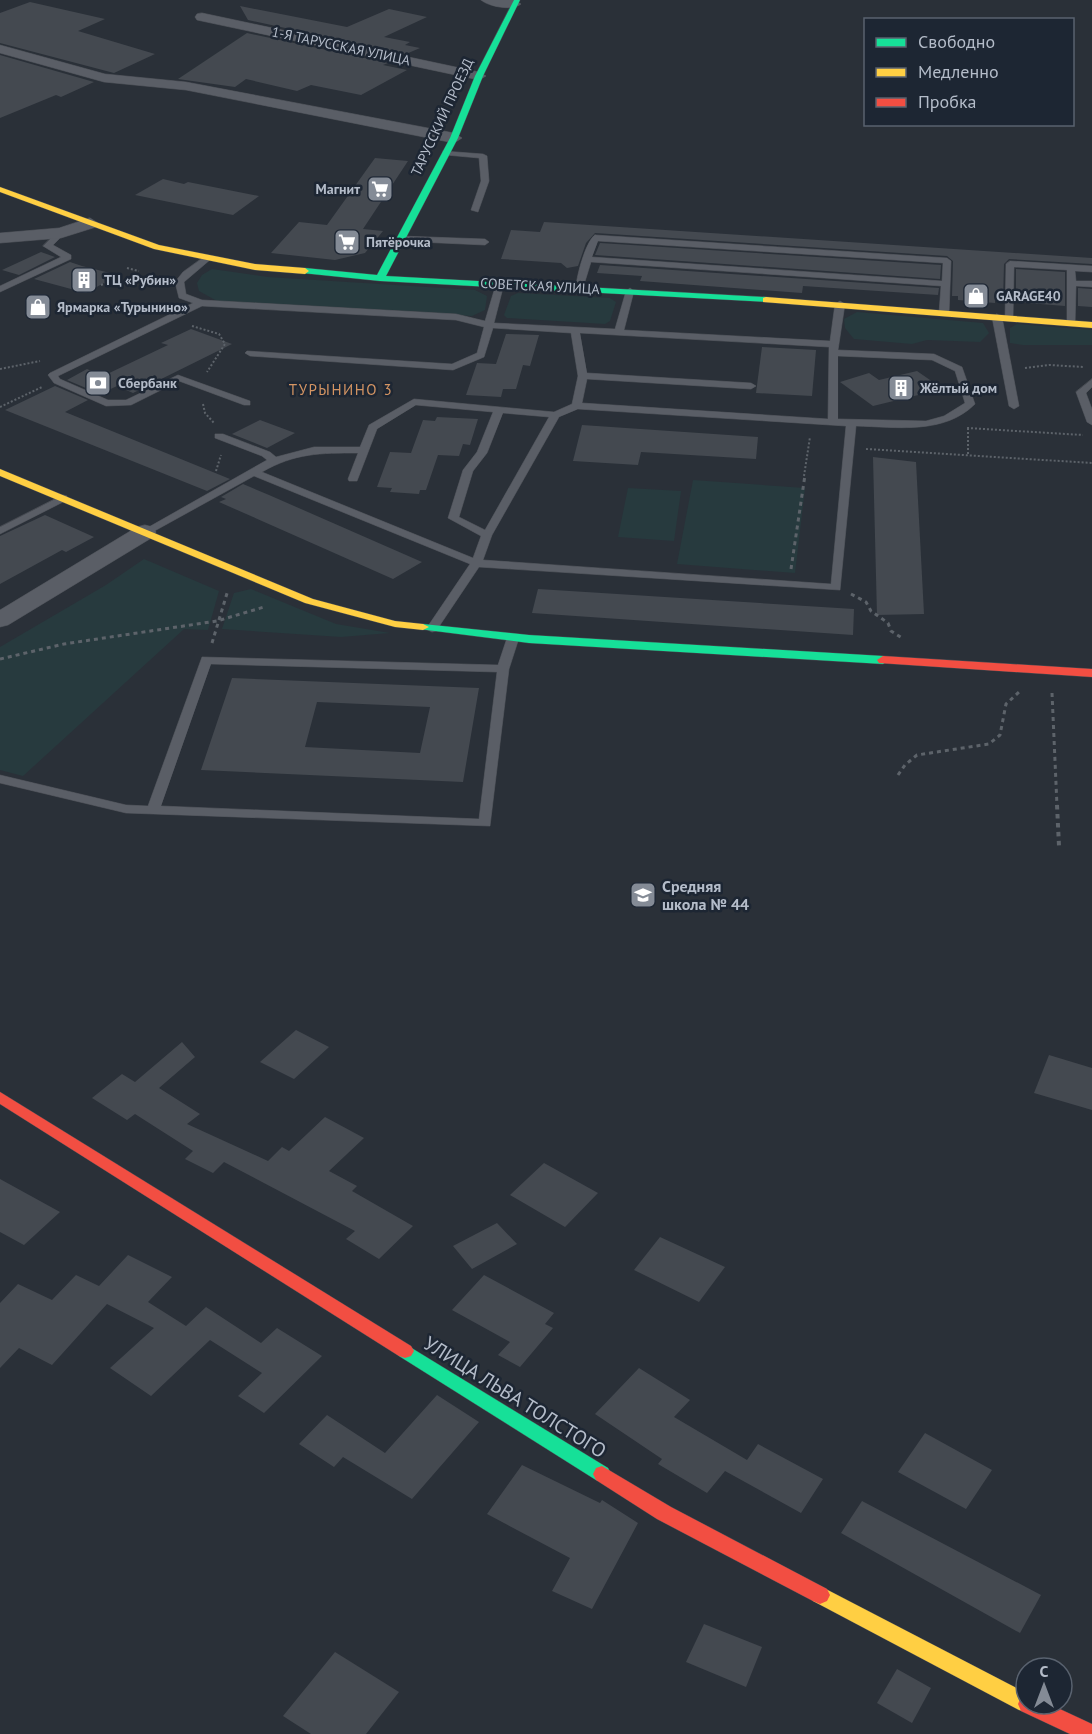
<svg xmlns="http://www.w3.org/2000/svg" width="1092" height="1734" font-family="'PT Sans',sans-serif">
	<rect width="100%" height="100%" fill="#2a3038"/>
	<g fill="#273a3e">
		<polygon points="212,269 268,277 475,290 487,296 485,310 472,316 217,301 199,291 197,283 202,275"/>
		<polygon points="518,293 610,298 616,302 610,321 605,324 507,318 504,315 511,296"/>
		<polygon points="857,312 983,323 989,333 980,342 927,340 912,344 854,339 845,328 844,319"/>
		<polygon points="1017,324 1092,330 1092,345 1023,345 1010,343 1010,328"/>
		<polygon points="693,480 805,488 795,573 677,564"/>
		<polygon points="628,488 681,491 674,541 618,537"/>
		<polygon points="144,559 219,591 208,630 184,629 23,776 0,770 0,647 106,585"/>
		<polygon points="251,589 336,624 390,633 341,637 222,629 234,593"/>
	</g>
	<g fill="#444950" fill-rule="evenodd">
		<polygon points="30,2 105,19 78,31 155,54 114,73 0,43 0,13"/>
		<polygon points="240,6 347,27 389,9 427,17 384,37 410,42 405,45 420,48 406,54 248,20"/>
		<polygon points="247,33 388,63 383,65 407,70 361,95 311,85 297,91 246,79 235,87 178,79"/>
		<polygon points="0,55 94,82 61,97 56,95 0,118"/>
		<polygon points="375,158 408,161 363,229 383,231 365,253 335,260 271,253 299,222 327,225"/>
		<polygon points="163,179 184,184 188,182 259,196 233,215 135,195"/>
		<polygon points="544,222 1092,258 1092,264 1009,259 1004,264 1003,301 995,301 995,303 958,300 958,296 952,296 953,261 947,256 595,233 586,243 578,266 567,268 561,263 501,259 511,230 540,232"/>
		<polygon points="600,243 941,265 940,279 595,255"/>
		<polygon points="41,252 55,257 19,275 2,270"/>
		<polygon points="70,262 82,266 118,275 86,293 34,279"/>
		<polygon points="600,265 939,288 938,295 803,286 802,293 640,281 642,276 597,273"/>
		<polygon points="1016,269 1065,272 1065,306 1016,302"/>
		<polygon points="1078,288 1092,289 1092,307 1078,306"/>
		<polygon points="191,329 232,344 133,393 117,386 100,394 67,380 87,369 103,376 168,345 161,343"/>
		<polygon points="506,334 539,335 530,366 523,365 516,389 503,389 501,397 466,395 477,363 496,364"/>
		<polygon points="762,347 816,350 812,396 756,393"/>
		<polygon points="917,371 943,389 873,406 840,382 869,373 879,380"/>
		<polygon points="55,386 88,400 65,412 230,479 207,491 5,410"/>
		<polygon points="437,417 478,419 470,445 463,444 459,456 438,455 426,490 420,490 419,494 390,492 392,488 377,487 390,452 411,453 423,420 435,421"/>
		<polygon points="260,420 295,433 267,448 232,434"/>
		<polygon points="582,425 758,437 756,459 641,452 638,465 573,461"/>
		<polygon points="873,457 916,462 924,614 877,615"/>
		<polygon points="243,484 269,495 422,562 393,579 219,502 226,499 221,497"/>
		<polygon points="45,515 94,537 66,552 62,550 0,584 0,536"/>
		<polygon points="538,589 854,609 853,635 532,613"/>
		<path d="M232 678 479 688 463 782 201 770ZM317 702 430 707 420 753 305 747Z"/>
		<polygon points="296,1030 329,1047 294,1079 260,1062"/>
		<polygon points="182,1042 195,1057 159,1088 200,1114 187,1124 268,1161 282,1147 289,1151 325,1117 364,1138 329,1171 357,1186 352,1191 413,1226 379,1259 346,1239 355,1231 224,1162 213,1173 185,1159 193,1151 135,1114 127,1120 92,1098 122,1074 135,1082"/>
		<polygon points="1049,1055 1092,1068 1092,1110 1034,1093"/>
		<polygon points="544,1163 598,1193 565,1227 510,1195"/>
		<polygon points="0,1179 60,1212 24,1245 0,1232"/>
		<polygon points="497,1223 517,1244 472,1269 453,1246"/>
		<polygon points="660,1237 725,1267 699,1302 634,1270"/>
		<polygon points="128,1255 172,1277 148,1302 186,1326 206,1307 261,1343 277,1328 322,1356 264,1413 238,1396 262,1373 210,1340 151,1396 110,1368 154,1328 107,1304 52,1365 19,1348 0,1368 0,1303 18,1284 52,1300 76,1275 99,1286"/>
		<polygon points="484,1275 554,1313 545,1324 553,1328 520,1367 498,1355 510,1342 452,1310"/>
		<polygon points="639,1368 690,1400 674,1417 747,1460 758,1444 823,1479 801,1513 725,1471 707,1493 658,1464 662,1459 595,1414"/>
		<polygon points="437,1395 479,1422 412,1499 343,1457 334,1467 299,1444 327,1415 385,1453"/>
		<polygon points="925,1433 992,1470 966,1509 898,1472"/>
		<polygon points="522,1465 600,1503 602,1500 638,1523 592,1609 552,1591 570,1558 487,1514"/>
		<polygon points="862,1501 1041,1595 1020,1633 841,1533"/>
		<polygon points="704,1624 762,1647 746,1687 686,1662"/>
		<polygon points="335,1652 399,1692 366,1734 311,1734 283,1716"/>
		<polygon points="897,1669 931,1688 912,1723 877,1703"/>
	</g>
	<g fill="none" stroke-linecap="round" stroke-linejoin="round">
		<g stroke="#484c53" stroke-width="1">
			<g id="lane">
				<polygon points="443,151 483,154 487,156 489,181 478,212 471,210 481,181 479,158 446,155 443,155"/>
				<polygon points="58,231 65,233 53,245 71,255 71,259 0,292 0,286 61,257 43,246"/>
				<path d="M595 235 947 258 951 261 949 313 944 316 939 313 941 286 591 262 583 288 576 290C575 280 586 240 595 235ZM598 241 943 263 942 281 592 257Z"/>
				<polygon points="400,236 485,239 489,242 485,245 397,241 396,239"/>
				<path d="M204 257 211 259 184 282 186 294 202 300 456 314 485 321 496 284 500 281 504 284 494 323 615 329 626 291 630 288 634 291 624 330 830 341 835 304 840 301 845 304 838 350 934 354 962 367 975 404C944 435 896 427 856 426L840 590 479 567 436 631 432 632 426 629 470 564 254 476 149 534H141L140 532 267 460 262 456 215 438V434H223L270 452 276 457 314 447H360L369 425 414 399 554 412 572 404 578 376 571 333 493 328 484 357 453 370 250 356 245 353 247 351 452 364 477 353 484 327 456 320 202 306 58 376 60 379 108 400H126L178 375 250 401V405H244L179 381 131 405 106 406 54 383 48 375 50 373 193 303 179 298 175 282 183 272ZM580 333 829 347 828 419 582 403 587 379 751 389 756 386 751 383 587 373ZM838 356 932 360 955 371 965 403 944 416 926 421 838 419ZM416 405 493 412 477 452 463 470 448 518 481 536 473 558 262 472C295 453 320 453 358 453L348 479 349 481H357L377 429ZM578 409 846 426 831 584 483 560 492 535 559 417ZM503 413 549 417 485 530 459 517 473 471 487 453Z"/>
				<polygon points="1010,261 1092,266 1092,272 1075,271 1076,281 1092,281 1092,287 1076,286 1075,325 1067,323 1067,270 1014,267 1013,318 1005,320 1006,264"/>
				<polygon points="997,314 1002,317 1019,406 1014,409 1009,406 992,317"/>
				<polygon points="1092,379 1092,387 1086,393 1092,409 1092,425 1087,422 1076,392"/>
				<polygon points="63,495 67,496 67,500 0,534 0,527"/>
				<path d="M513 634 519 638 509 669 490 826 126 813 0 783V775L126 805 148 806 202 657 498 665 507 638ZM211 664 497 672 479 819 161 806Z"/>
			</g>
		</g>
		<g stroke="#484c53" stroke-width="1">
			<g id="street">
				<path d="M481 0H514L521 4C513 11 489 7 481 0Z"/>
				<polygon points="202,13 479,72 486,76 479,80 197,20 195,17 197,14"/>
				<polygon points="0,45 105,74 186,82 454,133 462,138 454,143 186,90 104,82 0,53"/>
				<polygon points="90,218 98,223 96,227 61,238 0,243 0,233 59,228"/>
				<polygon points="145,525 153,527 156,532 153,537 8,625 0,627 0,610 137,527"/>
			</g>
		</g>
		<g stroke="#484c53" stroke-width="1">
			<g id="fast">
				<polygon points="514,0 520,0 483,76 458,138 386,276 766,297 769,298 769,302 380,281 302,273 301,271 305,268 377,275 450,138 475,76"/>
				<polygon points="423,624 529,635 883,656 889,660 883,664 529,643 419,629 417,627"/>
				<polygon points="405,1344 608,1468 611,1474 608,1480 602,1482 596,1480 399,1356 396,1351 399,1346"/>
			</g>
		</g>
		<g stroke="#484c53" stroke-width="1">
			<g id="slow">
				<polygon points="0,187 159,245 255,264 305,268 309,271 305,274 255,270 154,249 0,192"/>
				<polygon points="766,297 1092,322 1092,328 763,302 763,298"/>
				<polygon points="0,469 313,599 395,621 423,624 429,627 423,630 395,627 305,603 0,476"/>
				<polygon points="820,1586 1026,1693 1026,1704 1036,1704 1033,1710 1026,1712 1019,1710 813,1601 810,1595 813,1589"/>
			</g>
		</g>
		<g stroke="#484c53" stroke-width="1">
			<g id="jam">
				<polygon points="883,656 1092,669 1092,677 879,663 877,660"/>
				<polygon points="0,1092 411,1346 414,1351 411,1356 405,1358 399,1356 0,1104"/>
				<polygon points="602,1466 671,1507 827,1589 830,1595 827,1601 820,1604 813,1601 657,1519 596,1480 593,1474 596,1468"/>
				<polygon points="1026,1695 1026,1704 1049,1704 1092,1724 1092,1734 1070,1734 1021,1711 1018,1704 1021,1697"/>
			</g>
		</g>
		<g stroke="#5d636a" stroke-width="2" stroke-dasharray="2 2" stroke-linecap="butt">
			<polyline points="127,268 139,271"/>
			<polyline points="101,285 111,281"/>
			<polyline points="192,326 219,334 225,344 207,372"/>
			<polyline points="1025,368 1049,365 1084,367"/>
			<polyline points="0,369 40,361"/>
			<polyline points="203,404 205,413 214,423"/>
			<polyline points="0,407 42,387"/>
			<polyline points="967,428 1083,435"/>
			<polyline points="968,428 968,455"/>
			<polyline points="866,449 1092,463"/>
			<polyline points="216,471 221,455"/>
			<polyline points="804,476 810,437"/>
		</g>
		<g stroke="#5d636a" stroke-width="3" stroke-dasharray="4 4" stroke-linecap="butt">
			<polyline points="791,569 805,475"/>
			<polyline points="851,594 866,602 871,611 888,623 891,631 902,638"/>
			<polyline points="212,643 228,590"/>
			<polyline points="0,659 64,644 217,621 264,607"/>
			<polyline points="1052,693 1057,806"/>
			<polyline points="898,775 905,765 917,755 989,744 1000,735 1006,704 1019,692"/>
		</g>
		<polyline stroke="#5d636a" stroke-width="4" stroke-dasharray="4.5 4.5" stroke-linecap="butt" points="1057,805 1059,846"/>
		<use href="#lane" fill="#5a5e66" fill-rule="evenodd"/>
		<use href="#street" fill="#5a5e66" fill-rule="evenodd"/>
		<use href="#fast" fill="#16e098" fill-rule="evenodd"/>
		<use href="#slow" fill="#ffcf43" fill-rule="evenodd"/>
		<use href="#jam" fill="#f24e42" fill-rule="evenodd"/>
	</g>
	<defs>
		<g id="supermarket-square" transform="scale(1.35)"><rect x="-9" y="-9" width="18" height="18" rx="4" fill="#848b96" stroke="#1d2633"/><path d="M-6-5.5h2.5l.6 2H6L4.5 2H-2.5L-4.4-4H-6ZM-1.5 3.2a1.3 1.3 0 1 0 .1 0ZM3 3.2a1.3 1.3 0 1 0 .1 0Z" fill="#fff"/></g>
		<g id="building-square" transform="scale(1.35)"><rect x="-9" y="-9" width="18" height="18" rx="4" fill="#848b96" stroke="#1d2633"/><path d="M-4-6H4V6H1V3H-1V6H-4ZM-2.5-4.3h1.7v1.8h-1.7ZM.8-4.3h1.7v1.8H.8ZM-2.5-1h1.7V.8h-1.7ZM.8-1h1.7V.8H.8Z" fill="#fff"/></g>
		<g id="shop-square" transform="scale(1.35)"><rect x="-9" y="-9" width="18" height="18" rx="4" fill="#848b96" stroke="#1d2633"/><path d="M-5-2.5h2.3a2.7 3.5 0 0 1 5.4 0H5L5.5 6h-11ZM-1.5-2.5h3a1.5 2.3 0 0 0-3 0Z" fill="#fff"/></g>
		<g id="bank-square" transform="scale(1.35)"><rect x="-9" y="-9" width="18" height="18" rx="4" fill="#848b96" stroke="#1d2633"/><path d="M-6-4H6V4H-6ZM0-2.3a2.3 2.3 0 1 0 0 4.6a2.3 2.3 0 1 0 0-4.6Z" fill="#fff"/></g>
		<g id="school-square" transform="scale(1.35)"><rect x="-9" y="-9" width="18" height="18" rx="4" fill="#848b96" stroke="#1d2633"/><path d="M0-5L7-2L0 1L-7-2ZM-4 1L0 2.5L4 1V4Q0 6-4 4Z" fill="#fff"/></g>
	</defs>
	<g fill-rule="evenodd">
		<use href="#supermarket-square" x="380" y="189"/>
		<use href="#supermarket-square" x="347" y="242"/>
		<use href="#building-square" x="84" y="280"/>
		<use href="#shop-square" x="976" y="296"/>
		<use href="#shop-square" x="38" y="307"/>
		<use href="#bank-square" x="98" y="383"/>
		<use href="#building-square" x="901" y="388"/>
		<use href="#school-square" x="643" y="895"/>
	</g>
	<g text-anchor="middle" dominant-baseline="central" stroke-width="5" stroke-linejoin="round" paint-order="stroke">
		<g font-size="14" fill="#b4bcc9" stroke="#1d2633">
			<text transform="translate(341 46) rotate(12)">1-Я ТАРУССКАЯ УЛИЦА</text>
			<text transform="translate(442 117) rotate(-65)">ТАРУССКИЙ ПРОЕЗД</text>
			<text transform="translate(540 286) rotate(3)">СОВЕТСКАЯ УЛИЦА</text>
		</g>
		<g font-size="14" font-weight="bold" fill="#b4bcc9" stroke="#1d2633" text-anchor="start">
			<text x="360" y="189" text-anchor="end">Магнит</text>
			<text x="366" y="242">Пятёрочка</text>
			<text x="104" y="280">ТЦ «Рубин»</text>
			<text x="996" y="296">GARAGE40</text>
			<text x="57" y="307">Ярмарка «Турынино»</text>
			<text x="118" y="383">Сбербанк</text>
			<text x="920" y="388">Жёлтый дом</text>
		</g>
		<g font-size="15" letter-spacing="1.5" fill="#d59563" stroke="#1d2633">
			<text x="341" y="389">ТУРЫНИНО 3</text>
		</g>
		<g font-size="16" font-weight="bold" fill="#b4bcc9" stroke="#1d2633" text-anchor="start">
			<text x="662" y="886">Средняя<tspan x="662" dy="18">школа № 44</tspan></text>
		</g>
		<g font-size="20" fill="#b4bcc9" stroke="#1d2633">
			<text transform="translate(515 1397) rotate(32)">УЛИЦА ЛЬВА ТОЛСТОГО</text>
		</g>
	</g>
	<rect x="864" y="18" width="210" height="108" fill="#1d2633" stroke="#59626f" stroke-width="1.5"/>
	<rect x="876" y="38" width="30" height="9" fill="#16e098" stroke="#59626f" stroke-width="1.5"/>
	<text x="918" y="48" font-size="18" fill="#b4bcc9">Свободно</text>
	<rect x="876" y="68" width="30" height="9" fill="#ffcf43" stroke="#59626f" stroke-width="1.5"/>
	<text x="918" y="78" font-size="18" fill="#b4bcc9">Медленно</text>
	<rect x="876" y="98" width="30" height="9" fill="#f24e42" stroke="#59626f" stroke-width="1.5"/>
	<text x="918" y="108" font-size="18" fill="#b4bcc9">Пробка</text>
	<g transform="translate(1044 1686)"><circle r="28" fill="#1d2633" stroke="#59626f" stroke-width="1.5"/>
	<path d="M0-4.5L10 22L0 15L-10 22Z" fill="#848b96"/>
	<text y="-9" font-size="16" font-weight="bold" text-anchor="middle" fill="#b4bcc9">С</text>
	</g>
</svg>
